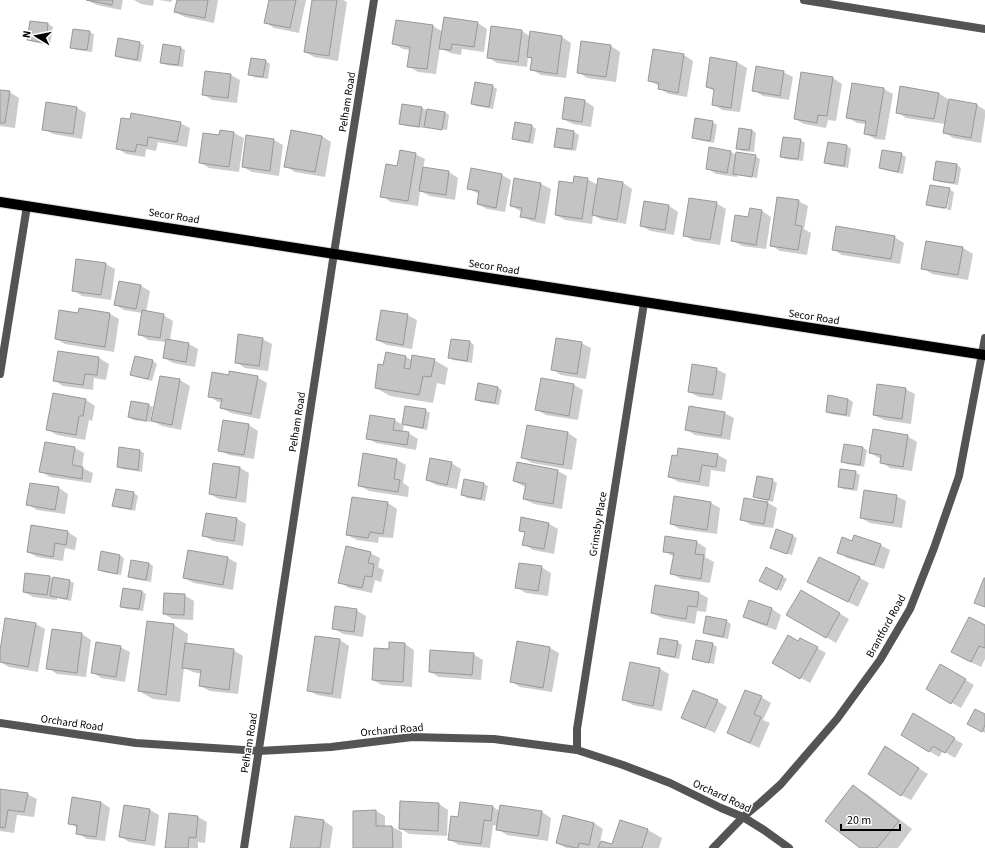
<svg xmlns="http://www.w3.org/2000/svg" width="985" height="848" font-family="'Source Sans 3',sans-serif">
	<rect width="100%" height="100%" fill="#fff"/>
	<g fill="#0003">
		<polygon points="87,0 123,0 121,10 97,5"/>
		<polygon points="134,0 154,0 153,6 141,4"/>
		<polygon points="159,0 172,0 171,2"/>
		<polygon points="178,0 218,0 214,23 185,17 175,12"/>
		<polygon points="270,0 306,0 299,33 274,28 265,22"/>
		<polygon points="313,0 343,0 347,2 338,61 314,57 305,52"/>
		<polygon points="397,21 433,26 443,32 478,23 487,29 484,52 462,49 461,55 450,53 440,48 436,74 418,72 408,66 410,50 403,49 394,44"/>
		<polygon points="31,22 48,24 53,27 50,45 33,42 28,40"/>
		<polygon points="522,31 531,37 562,37 571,43 566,78 541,75 531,69 533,60 528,57 527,67 497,63 488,57"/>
		<polygon points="89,32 94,34 92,52 76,50 71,47"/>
		<polygon points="139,43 144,45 141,62 120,58 116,56"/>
		<polygon points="611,46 620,52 616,82 587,78 578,72"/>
		<polygon points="181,48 185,50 183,67 166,65 161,62"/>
		<polygon points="684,55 693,61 687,97 669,94 660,89 659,86 649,80"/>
		<polygon points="252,59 266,61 270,64 268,79 254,77 249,74"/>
		<polygon points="711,59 737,62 747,68 740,112 722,110 713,104 715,91 707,87"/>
		<polygon points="783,72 793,77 789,100 763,96 753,90"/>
		<polygon points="231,75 240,80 237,103 212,100 203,94"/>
		<polygon points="833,78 842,84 836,121 828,120 826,128 804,124 795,119"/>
		<polygon points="492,86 497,89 493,109 476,106 472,103"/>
		<polygon points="884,89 893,94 885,140 875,139 865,133 866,124 857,123 847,117"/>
		<polygon points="0,91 9,92 19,98 15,128 0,126"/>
		<polygon points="938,93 948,99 948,100 977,105 985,110 985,117 981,143 953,138 944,132 945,124 906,118 897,112"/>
		<polygon points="585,101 594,107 591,127 573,124 563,119"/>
		<polygon points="403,105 422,108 428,111 445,112 449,115 447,130 429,127 429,129 424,126 424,128 405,126 400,123"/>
		<polygon points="77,108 86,113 82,139 53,134 43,129"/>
		<polygon points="712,122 717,125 714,143 698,140 693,138"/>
		<polygon points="180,123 190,128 187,147 158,142 156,151 146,149 145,157 126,154 117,148"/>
		<polygon points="532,126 536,129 533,144 518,141 513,138"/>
		<polygon points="558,130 574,132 579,135 576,151 560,149 555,146"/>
		<polygon points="752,130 756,133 754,152 742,151 737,148"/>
		<polygon points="221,131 234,133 244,138 239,172 209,168 200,162 220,136"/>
		<polygon points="247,136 274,140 283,145 279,176 252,172 243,167"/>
		<polygon points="322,136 331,142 325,177 295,172 285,166"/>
		<polygon points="783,138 801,140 805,143 803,161 785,159 781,156"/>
		<polygon points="829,143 847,146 851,149 848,168 830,165 825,162"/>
		<polygon points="731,152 737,155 755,156 760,159 757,178 737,175 737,177 716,174 707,168"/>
		<polygon points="415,154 425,159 423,168 449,172 458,178 455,200 430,196 420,191 418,206 391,202 382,196 398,167"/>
		<polygon points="901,154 906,157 903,174 885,170 880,168"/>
		<polygon points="957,165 961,168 958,185 939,182 935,179"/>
		<polygon points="502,175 511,180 505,212 487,209 478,204 479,194 469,189"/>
		<polygon points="587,179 598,185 623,183 632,189 626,224 602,220 593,215 592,224 565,220 556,215 574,184"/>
		<polygon points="515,180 541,184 551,189 545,224 531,221 521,216 522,212 511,206"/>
		<polygon points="948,189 945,209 932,207 927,205"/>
		<polygon points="950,190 954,192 951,210 947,210"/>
		<polygon points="798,201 808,206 804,229 811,233 807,255 780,251 771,245"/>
		<polygon points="716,203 726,209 720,245 694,241 684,235"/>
		<polygon points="669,206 678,212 674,235 651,231 641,226"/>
		<polygon points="762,211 771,217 766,249 742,246 732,240 749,218"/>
		<polygon points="894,237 904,243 900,264 842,255 833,249"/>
		<polygon points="927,242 963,248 973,254 968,280 932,274 923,268"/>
		<polygon points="106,264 115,269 111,300 82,296 73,290"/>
		<polygon points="141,286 150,291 146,312 163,315 173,321 170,340 189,344 198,349 195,367 173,363 164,358 166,342 148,340 139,334 142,313 124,310 115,305"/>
		<polygon points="79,314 110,314 119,319 114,352 65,344 56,339"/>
		<polygon points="407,315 417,320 412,349 387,345 377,340"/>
		<polygon points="262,339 272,344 268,371 245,368 236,362"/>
		<polygon points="470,342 474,345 472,363 453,360 449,357"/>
		<polygon points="581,343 591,348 586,379 561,375 552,369"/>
		<polygon points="59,352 99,358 109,364 106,380 94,378 93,390 63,386 54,380"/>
		<polygon points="406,357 412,360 434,360 448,368 445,385 437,383 433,403 390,396 376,388 384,366"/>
		<polygon points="153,361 157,364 152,381 136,377 131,375"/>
		<polygon points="716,369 726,374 722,400 699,397 689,392"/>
		<polygon points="229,376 257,377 267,383 260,419 231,413 221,408 222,402 218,402 209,396"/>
		<polygon points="161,377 180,380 190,386 181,430 162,426 151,420 150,422 133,420 129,417 149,405 153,407 151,417 153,417"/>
		<polygon points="574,385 583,390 578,420 546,415 536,409"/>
		<polygon points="498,388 502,390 499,405 481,402 476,399"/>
		<polygon points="905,389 915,394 911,424 884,420 874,415"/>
		<polygon points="829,396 848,399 853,402 850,417 831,414 827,412"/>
		<polygon points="86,400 95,406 92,421 89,420 85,440 57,435 47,429"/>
		<polygon points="406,407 425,410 430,413 427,430 407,426 404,425 403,432 408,433 418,439 416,450 376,443 367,438 394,420 403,425"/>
		<polygon points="724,413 734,418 730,440 695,435 686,429"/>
		<polygon points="249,425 258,431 254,459 229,455 219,450"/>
		<polygon points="568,433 577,439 572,470 532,463 523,458"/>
		<polygon points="907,436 917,442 912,471 890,468 881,462 881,459 870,453"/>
		<polygon points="75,448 84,453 82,468 93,473 91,483 50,477 40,471"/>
		<polygon points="863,448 867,450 864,467 846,464 842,461"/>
		<polygon points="140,451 144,453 142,472 122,469 118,467"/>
		<polygon points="718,455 727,460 725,472 711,470 709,487 679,482 669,477 678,457"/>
		<polygon points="397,460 406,465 403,483 409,487 408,497 369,491 359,485"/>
		<polygon points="451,463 461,469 457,489 436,485 427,480"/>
		<polygon points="214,464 240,468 249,473 246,503 219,499 210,494"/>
		<polygon points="558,471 567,476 562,509 534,504 524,499 526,487 523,486 514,481"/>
		<polygon points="855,472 860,475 857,491 843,489 839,486"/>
		<polygon points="772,480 777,483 773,502 759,499 755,496"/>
		<polygon points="31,484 59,488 68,494 65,514 37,510 27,504"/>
		<polygon points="484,484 488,486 485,501 467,498 463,495"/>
		<polygon points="116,490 134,493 138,496 135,511 118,508 114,505"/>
		<polygon points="896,496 906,501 902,528 870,523 861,518"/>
		<polygon points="388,503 397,509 393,538 379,537 378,543 357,540 347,535"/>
		<polygon points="711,503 720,508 717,534 680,529 671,524"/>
		<polygon points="768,503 777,508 773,528 751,525 741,519"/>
		<polygon points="237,519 246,524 243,546 213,541 204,536"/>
		<polygon points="522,519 549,524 558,529 554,554 533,550 524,544 525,533 520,530"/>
		<polygon points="776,530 793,536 797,538 792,555 775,550 771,548"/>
		<polygon points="68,532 77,538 75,550 65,548 63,561 37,557 28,552"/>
		<polygon points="697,542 706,548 705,557 714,562 710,583 681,579 671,573 674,557 664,551"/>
		<polygon points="853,542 880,545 890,550 884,569 847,558 838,552"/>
		<polygon points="370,553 380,558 378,567 384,570 381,582 375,580 372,593 349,588 339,582"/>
		<polygon points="120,556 124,558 121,575 103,572 99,570"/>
		<polygon points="228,558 237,563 233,590 194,583 184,578"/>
		<polygon points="149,563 153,566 151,582 134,579 129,576"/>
		<polygon points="541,567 551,573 548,596 526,593 516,587"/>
		<polygon points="767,568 787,579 781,591 765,583"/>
		<polygon points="50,577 54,579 69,581 74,583 71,601 57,598 57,600 33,597 24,592"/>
		<polygon points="860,578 869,583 858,607 808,582"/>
		<polygon points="656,586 699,593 708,598 706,612 697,611 695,624 662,618 652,613"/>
		<polygon points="141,591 146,594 143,611 126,609 121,606"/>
		<polygon points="801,591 849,619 836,643 788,615"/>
		<polygon points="184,595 194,601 193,620 173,619 164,614"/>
		<polygon points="749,602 772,609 781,615 776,630 754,622 744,616"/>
		<polygon points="356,610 366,616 363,637 343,634 333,628"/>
		<polygon points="726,621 731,624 728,639 708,635 704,632"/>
		<polygon points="36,624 45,629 38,672 9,667 0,662 0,657"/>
		<polygon points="174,625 188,634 187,645 233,650 243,656 238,694 210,691 200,686 202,674 193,672 184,668 180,702 153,699 139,691"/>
		<polygon points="985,626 985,659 981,667 962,658"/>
		<polygon points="82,634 91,640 86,677 57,674 48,668"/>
		<polygon points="801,639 826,653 810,683 774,663"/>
		<polygon points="340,640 349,646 341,699 317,695 308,690"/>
		<polygon points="677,642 682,645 679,659 662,656 658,653"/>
		<polygon points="405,644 414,650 412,687 382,685 373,680 390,650"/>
		<polygon points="713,644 717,647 714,664 698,661 693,659"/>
		<polygon points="120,647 130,652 125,682 101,678 92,672"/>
		<polygon points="550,648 559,653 552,692 520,687 511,681"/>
		<polygon points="473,654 483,660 481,680 439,677 430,672"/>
		<polygon points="631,663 660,669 669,674 662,711 633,705 624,700"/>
		<polygon points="941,665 974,685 961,708 927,689"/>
		<polygon points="761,697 771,703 763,720 770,723 759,748 737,738 728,733"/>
		<polygon points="717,701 727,707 715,733 692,723 683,717"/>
		<polygon points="914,715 963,744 955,758 943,751 939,757 902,735"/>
		<polygon points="985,715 985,733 969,724"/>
		<polygon points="895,753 928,774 911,800 901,795"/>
		<polygon points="853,786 867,794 912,829 898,848 862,848"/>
		<polygon points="0,790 27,794 37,799 34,817 17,815 14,833 0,831"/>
		<polygon points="101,802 110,808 105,841 87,839 77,833 78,828 69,823"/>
		<polygon points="439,804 448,810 447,836 409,834 400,828"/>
		<polygon points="501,806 542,812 551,818 548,841 507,835 498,829 498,826 493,825 490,848 459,845 449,839 458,818 493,807 500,811"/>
		<polygon points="150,810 159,815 155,846 129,842 120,836"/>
		<polygon points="376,811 385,816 385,827 392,827 402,832 402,848 354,848"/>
		<polygon points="170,814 198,817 207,822 205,843 198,842 198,848 166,848"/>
		<polygon points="296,817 324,821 333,827 330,848 291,848"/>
		<polygon points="594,823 603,829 600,842 613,846 648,830 662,838 659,848 566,848 557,843"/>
	</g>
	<g fill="#c4c4c4" stroke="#989898">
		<polygon points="86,0 113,0 112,5"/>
		<polygon points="177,0 208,0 205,18 174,12"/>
		<polygon points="269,0 296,0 290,28 264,23"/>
		<polygon points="312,0 337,0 329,56 304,52"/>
		<polygon points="444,17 478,22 474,47 452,44 451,50 439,49"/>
		<polygon points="396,20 433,25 427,69 407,67 410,47 392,44"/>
		<polygon points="30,21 48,23 46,43 27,40"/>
		<polygon points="491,26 522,30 518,62 487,58"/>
		<polygon points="73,29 90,31 87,50 70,48"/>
		<polygon points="530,31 562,36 557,74 530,70 532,58 527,57"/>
		<polygon points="118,38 140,42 137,60 115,56"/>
		<polygon points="581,41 611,45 606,77 577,73"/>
		<polygon points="163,44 181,47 178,65 160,63"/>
		<polygon points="653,49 684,54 678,93 658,89 659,83 648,81"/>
		<polygon points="710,57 737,62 731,108 712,105 714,89 706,87"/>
		<polygon points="251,58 266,60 263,77 248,75"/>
		<polygon points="756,66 784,71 780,96 752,91"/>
		<polygon points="205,71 231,74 228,98 202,95"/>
		<polygon points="801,72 833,77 827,116 818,115 817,123 794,119"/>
		<polygon points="475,82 493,85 489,107 471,104"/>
		<polygon points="852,83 884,88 876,136 864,134 866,121 846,118"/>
		<polygon points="900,86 939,93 934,119 896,113"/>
		<polygon points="0,90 10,91 5,123 0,123"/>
		<polygon points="565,97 585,100 582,122 562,119"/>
		<polygon points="949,99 977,104 971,138 943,133"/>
		<polygon points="46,102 77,107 73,134 42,130"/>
		<polygon points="402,104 422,107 419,127 399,124"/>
		<polygon points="427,109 445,112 442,130 424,127"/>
		<polygon points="131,113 181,122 177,142 148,137 147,146 137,144 135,152 116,149 121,118 130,119"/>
		<polygon points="695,118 713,121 710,141 692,138"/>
		<polygon points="515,122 532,125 529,142 512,139"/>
		<polygon points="557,128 574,131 572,149 554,147"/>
		<polygon points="739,128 752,130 749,150 736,149"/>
		<polygon points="220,130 234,132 229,167 199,163 203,133 219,135"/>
		<polygon points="291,130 322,136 315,172 284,167"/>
		<polygon points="246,135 274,139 270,171 242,167"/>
		<polygon points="783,137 801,139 798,159 780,157"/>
		<polygon points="828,142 847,145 844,166 824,163"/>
		<polygon points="709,147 731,151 727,173 706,169"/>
		<polygon points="400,150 416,153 408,201 380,197 386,164 397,166"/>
		<polygon points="882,150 902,153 898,172 879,168"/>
		<polygon points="736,152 756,155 752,177 733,174"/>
		<polygon points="936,161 957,164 954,183 933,180"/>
		<polygon points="423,167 449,171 446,195 419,191"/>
		<polygon points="471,168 502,174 496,208 477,204 479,191 467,189"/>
		<polygon points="574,176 588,178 582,219 555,215 559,181 573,183"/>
		<polygon points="514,178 541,183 535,219 520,217 522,208 510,206"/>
		<polygon points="598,178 623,182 617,220 592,215"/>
		<polygon points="930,185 950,188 946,208 926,205"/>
		<polygon points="777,197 799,200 795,225 802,226 798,250 770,246"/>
		<polygon points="689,198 717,202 710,240 683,236"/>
		<polygon points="644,201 669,205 665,230 640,226"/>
		<polygon points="750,208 762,210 756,245 731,241 735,215 748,217"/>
		<polygon points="836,226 895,236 891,259 832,250"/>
		<polygon points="926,241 963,247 958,275 921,269"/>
		<polygon points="76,259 106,263 101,295 72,291"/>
		<polygon points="119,281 141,285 136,309 114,305"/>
		<polygon points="79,308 110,313 105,347 55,339 59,310 78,313"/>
		<polygon points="142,310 164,314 160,338 138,335"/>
		<polygon points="381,310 408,314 403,345 376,340"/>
		<polygon points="238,334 263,338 259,366 235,363"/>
		<polygon points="556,338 582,342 577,374 551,370"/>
		<polygon points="166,339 189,343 186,362 163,358"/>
		<polygon points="451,339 470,341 467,361 448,358"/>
		<polygon points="58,351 99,357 97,375 85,374 83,385 53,381"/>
		<polygon points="386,352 406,356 404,368 410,369 412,355 435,359 431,377 423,376 419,395 375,388 378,364 383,365"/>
		<polygon points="135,356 153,360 148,379 130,375"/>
		<polygon points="692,364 717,368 713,395 688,392"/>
		<polygon points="229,371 258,376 251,414 220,408 222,399 208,397 212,372 229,375"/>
		<polygon points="160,376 180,379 172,425 151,421"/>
		<polygon points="541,378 574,384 569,416 535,410"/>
		<polygon points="478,383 498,387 495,403 475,400"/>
		<polygon points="877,384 906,388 902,419 873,415"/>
		<polygon points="53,393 86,399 83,416 79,416 76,435 46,430"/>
		<polygon points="828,395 848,399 846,415 826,412"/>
		<polygon points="131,401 149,404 146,421 128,417"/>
		<polygon points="405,406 426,409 423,428 402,424"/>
		<polygon points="689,406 725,412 721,436 685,430"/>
		<polygon points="370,415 395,419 393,430 409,432 407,445 366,439"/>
		<polygon points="223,420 249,424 244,455 218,451"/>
		<polygon points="527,425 568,432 563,465 521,458"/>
		<polygon points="873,429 908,435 903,467 880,463 881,455 869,453"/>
		<polygon points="45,442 75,447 72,465 83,467 82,479 39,472"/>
		<polygon points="844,444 863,447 860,465 841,462"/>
		<polygon points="119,447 140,450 138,470 117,467"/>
		<polygon points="678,448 718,454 716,467 702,465 699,482 668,477 672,455 677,456"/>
		<polygon points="363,453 397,459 394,479 400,480 398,492 358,486"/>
		<polygon points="430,458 452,462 447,485 426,480"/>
		<polygon points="517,462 558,470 553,504 523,499 526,484 513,481"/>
		<polygon points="213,463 240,467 236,498 209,494"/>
		<polygon points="840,469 856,471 853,489 838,487"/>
		<polygon points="757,476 773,479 769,500 753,497"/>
		<polygon points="464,479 484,483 481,499 461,495"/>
		<polygon points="30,483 59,487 55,510 26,505"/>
		<polygon points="116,489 134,492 131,509 112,506"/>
		<polygon points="864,490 897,495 893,523 860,518"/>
		<polygon points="674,496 711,502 707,530 670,524"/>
		<polygon points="352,497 388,502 383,534 370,532 368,538 346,535"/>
		<polygon points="744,498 768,502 764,524 740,520"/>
		<polygon points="206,513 237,518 234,541 202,536"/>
		<polygon points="521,517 549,523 544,549 522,545 525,532 519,531"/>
		<polygon points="31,525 68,531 66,545 55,543 53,557 27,552"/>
		<polygon points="776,529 793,535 787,554 770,548"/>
		<polygon points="854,535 881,544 874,565 837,553 842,537 852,541"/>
		<polygon points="665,536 697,541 695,554 704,555 701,579 670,574 674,553 663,552"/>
		<polygon points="346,546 371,552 368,563 374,564 372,577 365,576 362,588 338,583"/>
		<polygon points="188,550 228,557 223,585 183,578"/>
		<polygon points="101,551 120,555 117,574 98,570"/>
		<polygon points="819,557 860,577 848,602 807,582"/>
		<polygon points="131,560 149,563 146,580 128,577"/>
		<polygon points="519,563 542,566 538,591 515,588"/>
		<polygon points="766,567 783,576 777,590 759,581"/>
		<polygon points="25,573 50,576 47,595 23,592"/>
		<polygon points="53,577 70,580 67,599 50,596"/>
		<polygon points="984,578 985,578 985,607 974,603"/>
		<polygon points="655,585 699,592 697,607 688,606 686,619 651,613"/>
		<polygon points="123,588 142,591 139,609 120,607"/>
		<polygon points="801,590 840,613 826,638 786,615"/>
		<polygon points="164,593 185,594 184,615 163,614"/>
		<polygon points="749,600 772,608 767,625 743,617"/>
		<polygon points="335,606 357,609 354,632 332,629"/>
		<polygon points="706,616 727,620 723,637 703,633"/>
		<polygon points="969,617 985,625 985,648 979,646 971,662 951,652"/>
		<polygon points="5,618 36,623 28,667 0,662 0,651"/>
		<polygon points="147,621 174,624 166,695 138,691"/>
		<polygon points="52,629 82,633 77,673 46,669"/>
		<polygon points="788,635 798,641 800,638 818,647 800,679 772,663"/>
		<polygon points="315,636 340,639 332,694 307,691"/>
		<polygon points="660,638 678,641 675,657 657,654"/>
		<polygon points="696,640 713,643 709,663 692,659"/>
		<polygon points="517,641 550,647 543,688 510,682"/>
		<polygon points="96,642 121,646 116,677 91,673"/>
		<polygon points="389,642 405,643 403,682 372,680 374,648 389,649"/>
		<polygon points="185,643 234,649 229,690 199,686 201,670 182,668"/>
		<polygon points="430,650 474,653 472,675 429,672"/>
		<polygon points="630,662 660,668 653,706 622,700"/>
		<polygon points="940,664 966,679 951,704 926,689"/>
		<polygon points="693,690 718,700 705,728 681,718"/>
		<polygon points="745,690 762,696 754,714 761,717 750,743 727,733"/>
		<polygon points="975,709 985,714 985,725 982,732 967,724"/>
		<polygon points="913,713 955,738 945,753 933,746 929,752 901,735"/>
		<polygon points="885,746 919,768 901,796 868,774"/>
		<polygon points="853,785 899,821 877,848 860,848 825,821"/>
		<polygon points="0,789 28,793 24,812 8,810 5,828 0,827"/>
		<polygon points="72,797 101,802 96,837 76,834 77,825 68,824"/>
		<polygon points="400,801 439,803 438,831 399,829"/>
		<polygon points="460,802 493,806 491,821 484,820 481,844 448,840 451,816 458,817"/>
		<polygon points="124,805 150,809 145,841 119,837"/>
		<polygon points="500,805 542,811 538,836 496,830"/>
		<polygon points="376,810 376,826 392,826 393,848 353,848 353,811"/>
		<polygon points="169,813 198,816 196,838 189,837 188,848 165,848"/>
		<polygon points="563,815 594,823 589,845 579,843 578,848 576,848 556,843"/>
		<polygon points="295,816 324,820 320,848 290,848"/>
		<polygon points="620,820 648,829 642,848 598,848 601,841 612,844"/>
	</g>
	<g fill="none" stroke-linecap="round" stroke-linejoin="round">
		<g stroke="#dbdbdb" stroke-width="12">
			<polyline id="primary" points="0,202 985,355"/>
		</g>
		<g stroke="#545454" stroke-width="8">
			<polyline points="804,0 985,29"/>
			<polyline points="0,374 27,206"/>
			<polyline points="0,723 136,743 259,751 331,747 412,737 494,739 577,750 623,765 670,783 721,808 743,817 764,830 789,848"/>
			<polyline points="577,750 577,729 644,303"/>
			<polyline points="244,848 334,253 374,0"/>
			<polyline points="713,848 743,817 760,803 781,784 837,719 880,660 910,609 934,548 959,476 985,338"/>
		</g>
		<use href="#primary" stroke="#000" stroke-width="10"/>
	</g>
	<g text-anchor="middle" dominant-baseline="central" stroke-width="3" stroke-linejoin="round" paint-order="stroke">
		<g font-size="11" fill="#000" stroke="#fff">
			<text transform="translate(347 102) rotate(-81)">Pelham Road</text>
			<text transform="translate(174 216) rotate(9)">Secor Road</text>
			<text transform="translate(494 267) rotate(9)">Secor Road</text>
			<text transform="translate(814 317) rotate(9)">Secor Road</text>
			<text transform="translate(297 422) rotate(-81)">Pelham Road</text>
			<text transform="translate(598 524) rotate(-81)">Grimsby Place</text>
			<text transform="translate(886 626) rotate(-61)">Brantford Road</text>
			<text transform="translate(72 723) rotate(8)">Orchard Road</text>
			<text transform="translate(392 730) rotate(-5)">Orchard Road</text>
			<text transform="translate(249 743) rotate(-81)">Pelham Road</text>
			<text transform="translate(722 796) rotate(25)">Orchard Road</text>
		</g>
	</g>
	<g transform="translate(36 36) rotate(280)" stroke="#ffffff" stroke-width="3" paint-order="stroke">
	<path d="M0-3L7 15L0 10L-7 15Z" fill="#000000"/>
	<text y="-6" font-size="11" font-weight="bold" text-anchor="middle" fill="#000000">N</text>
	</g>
	<path d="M841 824v6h59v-6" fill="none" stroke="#000000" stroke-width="2"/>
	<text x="847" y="824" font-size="12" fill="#000000" stroke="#ffffff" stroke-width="3" paint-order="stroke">20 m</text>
</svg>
